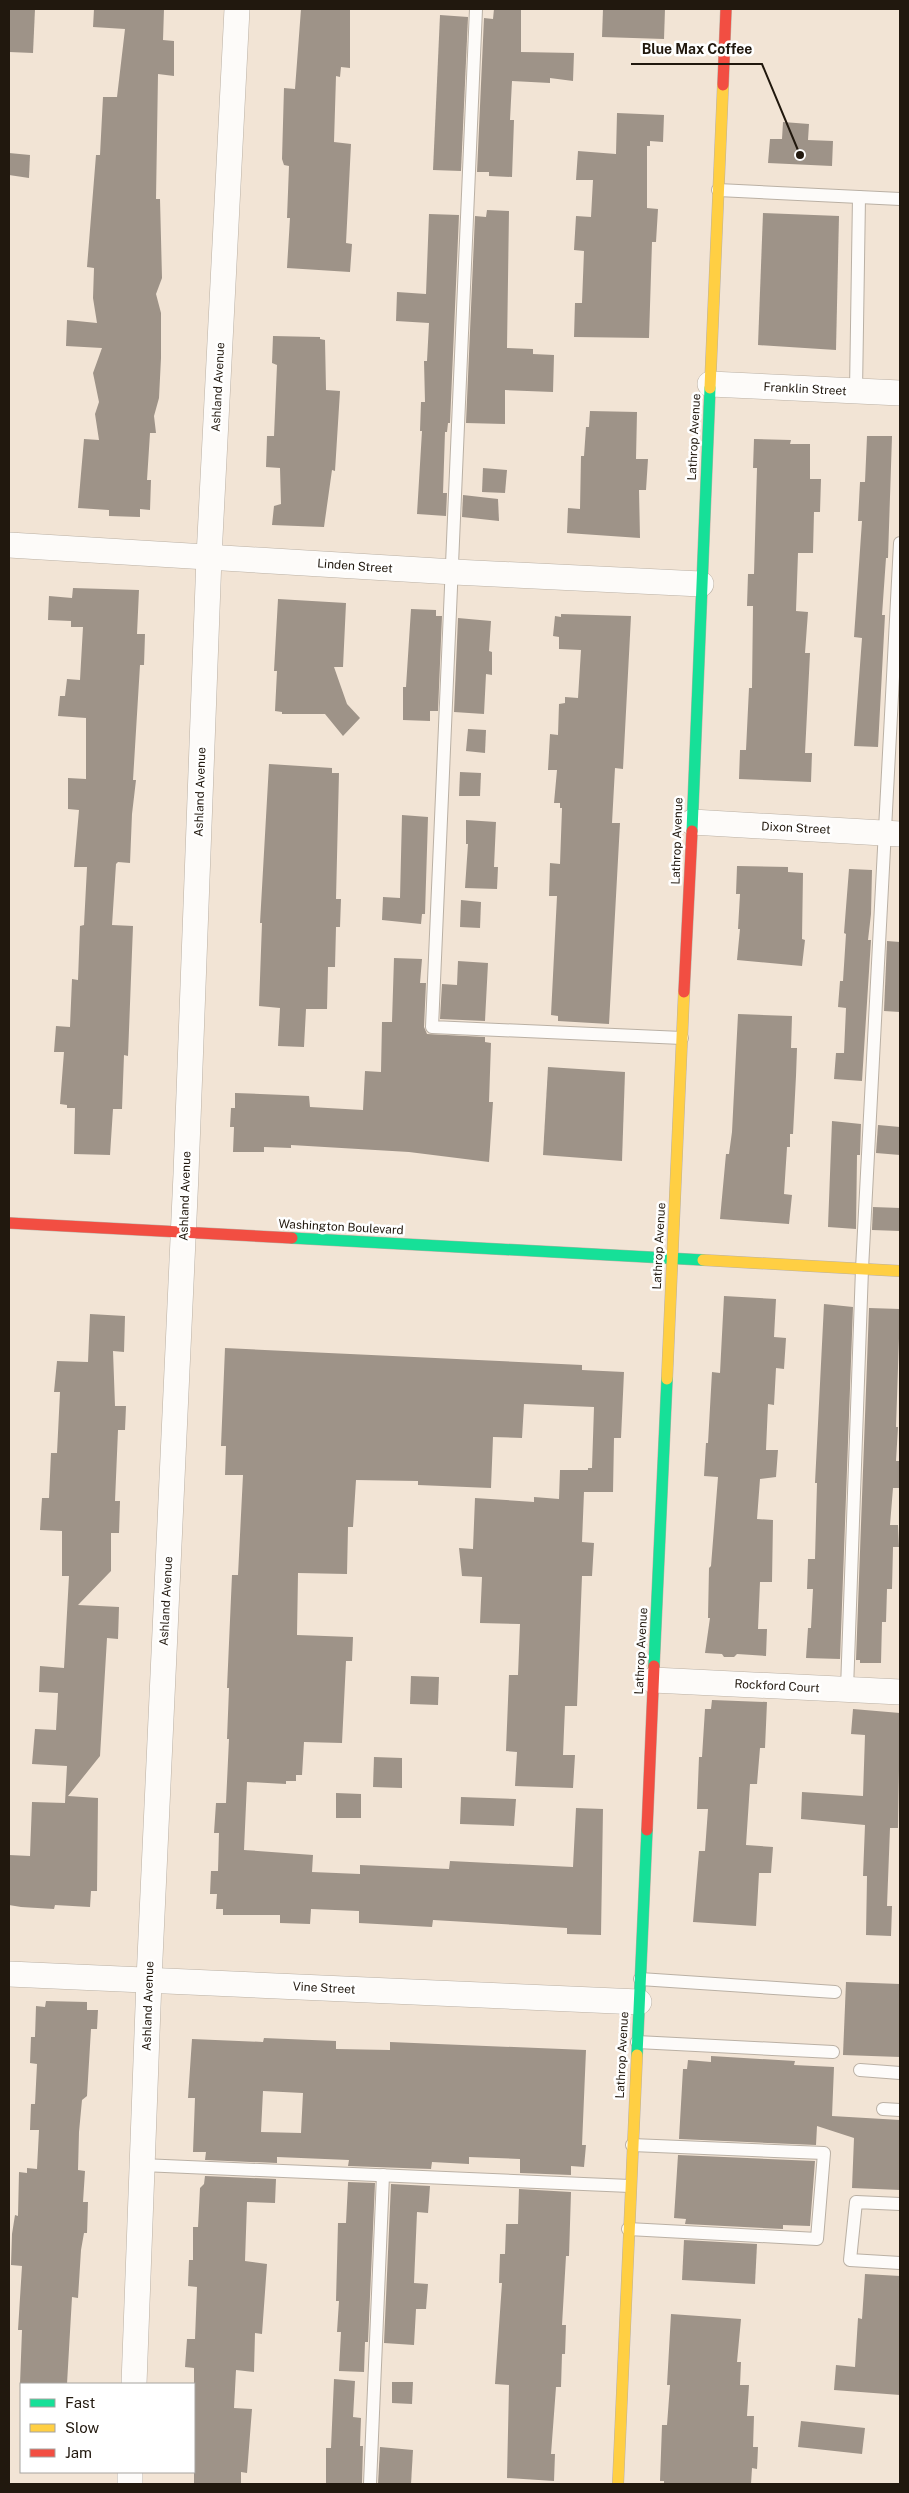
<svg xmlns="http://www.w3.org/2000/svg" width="909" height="2493" font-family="'Public Sans',sans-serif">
	<rect width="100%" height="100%" fill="#f2e4d5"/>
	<g fill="#9e9388" fill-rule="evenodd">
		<polygon points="9,9 35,9 33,53 9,52"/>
		<polygon points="94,9 164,9 163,40 174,41 174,76 158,74 156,199 160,199 162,278 156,294 161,313 161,358 159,398 154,416 156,433 150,433 147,480 151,480 150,510 140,509 140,517 109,516 109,510 78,508 84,439 99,440 95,414 99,402 93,373 102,348 66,346 67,320 97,323 93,298 94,268 87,267 96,155 100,155 103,97 117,97 125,29 93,27"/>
		<polygon points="301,9 350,9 350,68 341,67 340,77 336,76 334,142 351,144 346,243 352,244 350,272 287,268 290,218 287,218 289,166 284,165 282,159 284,88 295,89"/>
		<polygon points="494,9 521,9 521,52 574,53 573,81 550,78 550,83 512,81 510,120 514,120 512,177 489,176 489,172 477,172 484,18 493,19"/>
		<polygon points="603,9 665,9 664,39 602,37"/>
		<polygon points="440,15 468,17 461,171 433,170"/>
		<polygon points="617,113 664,115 663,142 650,141 650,146 647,146 647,208 658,209 656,242 652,242 649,338 574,337 575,303 582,303 584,251 574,250 576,216 591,217 593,180 576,180 578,151 616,154"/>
		<polygon points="783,122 809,124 808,140 833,141 832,166 768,163 770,139 782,139"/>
		<polygon points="9,153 30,155 29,178 9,175"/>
		<polygon points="487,210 509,211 507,348 533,349 533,354 554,355 553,392 505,390 505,424 466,423 475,216 486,217"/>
		<polygon points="763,213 839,216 836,350 758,345"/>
		<polygon points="429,214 459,215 450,423 448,423 447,432 445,432 443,493 447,493 446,516 417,514 422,431 420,431 421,402 425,402 424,361 427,361 429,323 396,321 397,292 426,294"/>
		<polygon points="273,336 320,337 320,339 325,340 326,390 340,391 335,471 332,470 324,527 272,525 274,506 281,504 280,468 266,467 267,436 274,436 277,365 272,363"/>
		<polygon points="590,411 637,412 636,459 648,459 646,490 639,490 640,538 567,533 568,508 580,509 581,456 584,456 586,427 589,427"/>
		<polygon points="867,436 892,436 888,558 886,558 882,615 885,615 878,747 854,746 862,638 854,637 862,521 858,521 860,482 865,482"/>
		<polygon points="754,439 791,440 790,444 810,444 810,479 821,479 820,512 814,512 813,553 798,553 796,611 808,612 805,653 810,653 805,753 812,753 811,782 739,779 740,750 746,750 749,688 752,688 753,606 747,606 748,574 754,574 757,468 753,468"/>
		<polygon points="483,468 507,470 505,493 482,492"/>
		<polygon points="463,495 498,499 499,521 462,517"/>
		<polygon points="73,588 139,590 137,634 145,634 144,665 140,665 133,780 136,780 132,814 130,863 118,862 116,864 112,925 133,926 128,1056 124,1055 122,1109 113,1109 110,1155 74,1154 75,1108 67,1108 67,1105 60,1104 64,1052 54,1052 56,1026 70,1027 72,979 78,980 80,926 84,925 87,867 74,867 79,810 68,809 68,778 86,779 86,718 58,716 60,696 65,696 67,679 80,680 83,627 71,627 71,621 48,620 49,596 72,598"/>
		<polygon points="278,599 346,603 343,667 334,667 347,704 360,718 343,736 325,714 282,714 282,712 275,711 277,671 274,671"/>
		<polygon points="411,609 436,610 436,616 442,616 438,711 430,711 430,721 403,720 403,687 406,687"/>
		<polygon points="561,614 631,616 623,769 615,768 612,823 620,823 609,1024 558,1021 558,1016 551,1015 557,896 549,896 550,863 560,864 562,808 560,808 560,803 554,803 557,770 548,770 550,734 558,735 559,704 565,703 565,697 578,698 581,650 559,649 559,637 553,636 555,616 561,617"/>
		<polygon points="458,618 491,621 489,651 492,652 492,675 486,674 484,714 454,712"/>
		<polygon points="468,729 486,730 485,753 466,751"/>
		<polygon points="269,764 332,768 332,773 339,773 336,899 341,899 340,927 336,927 335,967 328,967 327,1009 306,1009 304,1047 278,1046 280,1008 259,1006 262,923 260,923"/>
		<polygon points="460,772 481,773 480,796 459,796"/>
		<polygon points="402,815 428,817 425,914 422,914 421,924 382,920 383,897 400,898"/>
		<polygon points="466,820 496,822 494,867 498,867 497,889 465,888 468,844 466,844"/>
		<polygon points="737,866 788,867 788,872 803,873 802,939 805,940 802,966 737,960 740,929 738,929 740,894 736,894"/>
		<polygon points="849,869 872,870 871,914 868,940 871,940 862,1081 834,1079 836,1053 844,1053 846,1008 838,1007 840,981 843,981 846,934 844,933"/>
		<polygon points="461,900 481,902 480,928 460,927"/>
		<polygon points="887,941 900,942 900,1012 884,1011"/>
		<polygon points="394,958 422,959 420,983 426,983 424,1027 427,1034 485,1037 485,1042 491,1043 489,1102 493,1102 489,1162 409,1152 291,1145 291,1148 264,1147 264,1152 233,1152 234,1127 230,1127 231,1108 235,1108 235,1093 309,1096 310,1107 363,1110 365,1071 381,1072 382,1022 392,1022"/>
		<polygon points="458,961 488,963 485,1021 440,1019 442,984 457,985"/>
		<polygon points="738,1014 792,1016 791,1048 797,1048 796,1076 793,1134 790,1134 790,1147 787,1147 784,1194 792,1195 789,1224 720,1219 726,1154 729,1154 732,1132"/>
		<polygon points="548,1067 625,1072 622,1161 543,1155"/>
		<polygon points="832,1121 861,1124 860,1155 857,1155 856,1229 828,1227"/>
		<polygon points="878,1125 900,1127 900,1155 876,1153"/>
		<polygon points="873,1207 900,1208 900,1231 872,1230"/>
		<polygon points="724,1296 776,1299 774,1337 786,1338 784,1369 776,1368 774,1405 768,1404 766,1450 778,1450 776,1477 760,1479 757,1519 773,1520 772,1582 760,1582 758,1629 767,1629 766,1656 737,1654 734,1657 724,1657 722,1654 705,1653 710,1618 708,1618 709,1568 711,1566 718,1477 704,1476 706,1443 708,1443 712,1372 720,1373"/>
		<polygon points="824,1304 853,1307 840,1659 806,1658 808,1628 811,1628 813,1589 807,1589 808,1559 815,1559 817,1483 815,1483"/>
		<polygon points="869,1308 900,1309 896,1427 898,1427 896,1461 900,1461 900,1488 893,1488 890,1525 898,1525 899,1547 893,1547 892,1589 887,1589 886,1622 882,1622 881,1663 860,1663 860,1660 856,1660"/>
		<polygon points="90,1314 125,1316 124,1352 113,1351 115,1406 126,1406 125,1430 118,1430 115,1501 120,1501 119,1533 111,1533 111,1571 78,1605 119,1607 118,1639 107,1638 100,1756 68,1796 98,1798 97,1891 91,1891 90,1907 55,1905 54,1909 21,1907 9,1905 9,1855 30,1856 32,1802 65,1803 67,1766 32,1764 35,1729 56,1730 58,1693 39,1692 40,1666 64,1668 69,1576 62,1576 62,1531 40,1530 42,1498 49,1498 51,1453 57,1453 60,1392 54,1392 57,1361 88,1362"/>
		<polygon points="225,1348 582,1365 582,1370 624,1372 621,1438 614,1438 613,1492 584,1492 582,1542 594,1543 592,1576 582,1576 577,1706 565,1706 563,1755 575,1755 573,1788 515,1786 517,1752 506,1751 509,1675 518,1675 520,1624 480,1623 482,1577 462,1576 459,1548 473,1549 475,1498 534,1502 534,1497 559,1499 560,1470 588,1470 588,1468 592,1468 594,1407 524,1404 522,1438 493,1437 491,1488 418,1485 418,1481 356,1480 353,1527 348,1527 347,1574 298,1573 297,1635 353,1637 352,1661 346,1661 342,1743 304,1742 302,1775 296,1775 296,1781 286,1781 286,1784 247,1782 244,1850 313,1855 312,1872 360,1874 360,1865 449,1869 450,1861 573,1867 576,1808 603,1809 601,1935 567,1934 567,1928 433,1920 432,1927 359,1923 359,1911 311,1909 310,1924 280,1923 280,1915 223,1915 223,1909 216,1909 217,1894 210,1894 211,1871 218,1871 219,1833 214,1833 216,1803 226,1803 229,1739 227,1739 229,1688 227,1688 232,1575 238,1575 243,1475 225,1475 226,1446 221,1446"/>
		<polygon points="411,1676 439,1677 438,1705 410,1704"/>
		<polygon points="712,1700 767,1702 765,1748 760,1748 757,1784 750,1784 746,1845 773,1847 771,1873 759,1873 756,1926 693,1922 699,1851 705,1851 708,1809 697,1809 699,1757 702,1757 705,1709 711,1709"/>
		<polygon points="853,1709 900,1713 898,1828 890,1828 887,1906 892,1906 891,1936 866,1935 867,1876 863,1876 865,1825 801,1819 802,1792 863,1796 865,1735 851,1734"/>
		<polygon points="374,1757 402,1758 402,1788 373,1787"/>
		<polygon points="336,1793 361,1794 361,1818 336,1818"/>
		<polygon points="461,1797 516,1799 514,1826 460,1824"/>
		<polygon points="846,1982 900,1984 900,2057 843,2055"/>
		<polygon points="46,2001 87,2002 87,2010 98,2010 97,2029 91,2029 87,2096 82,2100 79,2132 78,2170 85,2171 83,2202 88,2202 87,2233 84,2233 81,2250 78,2298 72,2297 67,2384 20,2384 22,2330 18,2330 22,2266 11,2265 12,2234 15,2215 18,2216 19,2172 27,2173 27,2168 37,2169 39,2130 30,2130 31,2104 35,2104 37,2064 30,2063 31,2037 35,2037 36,2006 45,2007"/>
		<path d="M264 2038 336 2041V2049L390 2050V2042L586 2050 582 2145H586L584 2167 571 2166V2175L520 2173V2159L469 2157V2164L432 2162 431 2169 348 2166 349 2160 277 2157V2163L205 2160 206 2152H193L195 2098H188L192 2039 263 2042ZM263 2091 303 2093 301 2133 261 2132Z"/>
		<polygon points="711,2056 795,2061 794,2065 834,2067 832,2116 900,2120 900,2190 852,2188 854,2138 817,2126 816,2145 679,2139 683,2069 687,2069 688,2060 711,2062"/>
		<polygon points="678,2155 815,2161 810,2226 783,2225 783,2229 685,2224 686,2219 674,2218"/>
		<polygon points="205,2176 276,2179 275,2203 247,2202 245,2261 267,2264 262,2334 255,2333 254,2372 236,2370 234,2408 252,2409 247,2473 241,2472 241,2484 194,2484 194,2368 185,2367 187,2339 195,2339 197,2287 188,2286 189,2260 193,2260 193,2227 198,2227 200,2188 204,2184"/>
		<polygon points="348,2182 375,2183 368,2342 365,2342 364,2372 339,2371 341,2332 337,2332 339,2301 336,2301 338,2223 346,2223"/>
		<polygon points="391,2184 430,2186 428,2213 417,2212 414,2283 428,2284 426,2309 416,2309 414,2345 384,2343"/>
		<polygon points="519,2189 571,2192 569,2256 566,2256 562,2325 566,2325 565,2354 562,2354 561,2387 556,2387 551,2454 555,2454 554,2481 507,2478 509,2385 495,2384 502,2283 499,2283 500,2254 505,2254 506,2224 518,2224"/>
		<polygon points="684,2240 757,2244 755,2284 682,2280"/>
		<polygon points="865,2274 900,2276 900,2395 834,2390 836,2365 855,2367 858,2318 862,2319"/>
		<polygon points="671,2314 741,2319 737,2362 741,2362 740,2385 749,2385 747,2416 754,2416 753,2447 758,2447 757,2469 752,2468 751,2484 664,2484 664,2481 660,2481 662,2425 667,2425 670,2385 667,2385"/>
		<polygon points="334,2379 355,2381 353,2417 361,2418 360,2446 363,2446 362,2484 326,2484 326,2448 331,2448"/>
		<polygon points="392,2382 413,2382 412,2404 392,2403"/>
		<polygon points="801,2421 865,2428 862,2454 798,2447"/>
		<polygon points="380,2447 413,2450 411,2484 378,2484"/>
	</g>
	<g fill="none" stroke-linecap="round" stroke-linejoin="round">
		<g stroke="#bab0a4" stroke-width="14">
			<g id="lane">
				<polyline points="476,9 432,1027 682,1038"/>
				<polyline points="718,190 900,199"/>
				<polyline points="856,391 859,197"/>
				<polyline points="847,1689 862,1269 900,543"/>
				<polyline points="640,1979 835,1992"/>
				<polyline points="637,2042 833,2052"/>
				<polyline points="860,2070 900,2073"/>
				<polyline points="883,2109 900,2110"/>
				<polyline points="142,2165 630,2186"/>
				<polyline points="900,2204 856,2202 850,2260 900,2263"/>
				<polyline points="628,2229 817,2239 824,2153 632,2145"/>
				<polyline points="370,2484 383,2175"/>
			</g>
		</g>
		<g stroke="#bab0a4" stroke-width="26">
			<g id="street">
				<polyline points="710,384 900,393"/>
				<polyline points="9,545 454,572 701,584"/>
				<polyline points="692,822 900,834"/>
				<polyline points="653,1680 900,1692"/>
				<polyline points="9,1974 639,2002"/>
				<polyline points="134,2384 149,1980 186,1174 209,557 237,9"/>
				<polyline points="130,2484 130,2472"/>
			</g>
		</g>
		<g stroke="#bab0a4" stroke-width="12">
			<g id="fast">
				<polyline points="692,831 710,388"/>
				<polyline points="292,1238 703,1260"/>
				<polyline points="654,1666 667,1379"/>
				<polyline points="637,2055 647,1830"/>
			</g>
		</g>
		<g stroke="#bab0a4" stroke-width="12">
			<g id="slow">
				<polyline points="710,388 723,85"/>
				<polyline points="703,1260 900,1271"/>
				<polyline points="667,1379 684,992"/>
				<polyline points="618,2484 637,2055"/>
			</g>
		</g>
		<g stroke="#bab0a4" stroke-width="12">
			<g id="jam">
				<polyline points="723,85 726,9"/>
				<polyline points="684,992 692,831"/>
				<polyline points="9,1223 292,1238"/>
				<polyline points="647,1830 654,1666"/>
			</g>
		</g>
		<use href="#lane" stroke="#fdfbf9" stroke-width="12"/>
		<use href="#street" stroke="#fdfbf9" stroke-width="25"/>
		<use href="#fast" stroke="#16e098" stroke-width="11"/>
		<use href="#slow" stroke="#ffcf43" stroke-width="11"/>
		<use href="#jam" stroke="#f24e42" stroke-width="11"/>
	</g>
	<g text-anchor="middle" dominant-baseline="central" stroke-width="5" stroke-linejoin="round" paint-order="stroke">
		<g font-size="12" fill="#21180e" stroke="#fff">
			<text transform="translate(218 387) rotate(-87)">Ashland Avenue</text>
			<text transform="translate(805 389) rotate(3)">Franklin Street</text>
			<text transform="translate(694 437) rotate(-87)">Lathrop Avenue</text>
			<text transform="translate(355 566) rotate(4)">Linden Street</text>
			<text transform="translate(200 792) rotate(-88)">Ashland Avenue</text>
			<text transform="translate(796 828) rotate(3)">Dixon Street</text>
			<text transform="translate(677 841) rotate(-88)">Lathrop Avenue</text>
			<text transform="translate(185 1196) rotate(-88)">Ashland Avenue</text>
			<text transform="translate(341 1227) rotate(3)">Washington Boulevard</text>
			<text transform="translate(659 1246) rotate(-87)">Lathrop Avenue</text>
			<text transform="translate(166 1601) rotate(-87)">Ashland Avenue</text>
			<text transform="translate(641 1651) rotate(-87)">Lathrop Avenue</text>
			<text transform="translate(777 1686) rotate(3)">Rockford Court</text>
			<text transform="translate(324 1988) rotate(3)">Vine Street</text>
			<text transform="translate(148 2006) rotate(-88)">Ashland Avenue</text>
			<text transform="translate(622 2055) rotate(-87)">Lathrop Avenue</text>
		</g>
	</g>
	<path fill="none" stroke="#21180e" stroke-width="2" d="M800 155L762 64H631"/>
	<circle fill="#21180e" stroke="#fff" stroke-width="2" cx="800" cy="155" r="5"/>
	<g font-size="14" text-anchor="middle" font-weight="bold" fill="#21180e" stroke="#fff" stroke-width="5" stroke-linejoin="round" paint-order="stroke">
		<text x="697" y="54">Blue Max Coffee</text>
	</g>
	<rect width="909" height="2493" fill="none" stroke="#21180e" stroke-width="20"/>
	<rect x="20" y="2383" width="175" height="90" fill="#ffffff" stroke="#a6a39f"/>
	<rect x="30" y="2399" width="25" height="8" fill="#16e098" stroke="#a6a39f"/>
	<text x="65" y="2408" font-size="15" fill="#21180e">Fast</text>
	<rect x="30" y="2424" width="25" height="8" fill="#ffcf43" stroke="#a6a39f"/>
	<text x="65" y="2433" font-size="15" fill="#21180e">Slow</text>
	<rect x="30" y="2449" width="25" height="8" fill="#f24e42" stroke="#a6a39f"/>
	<text x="65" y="2458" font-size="15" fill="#21180e">Jam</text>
</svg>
